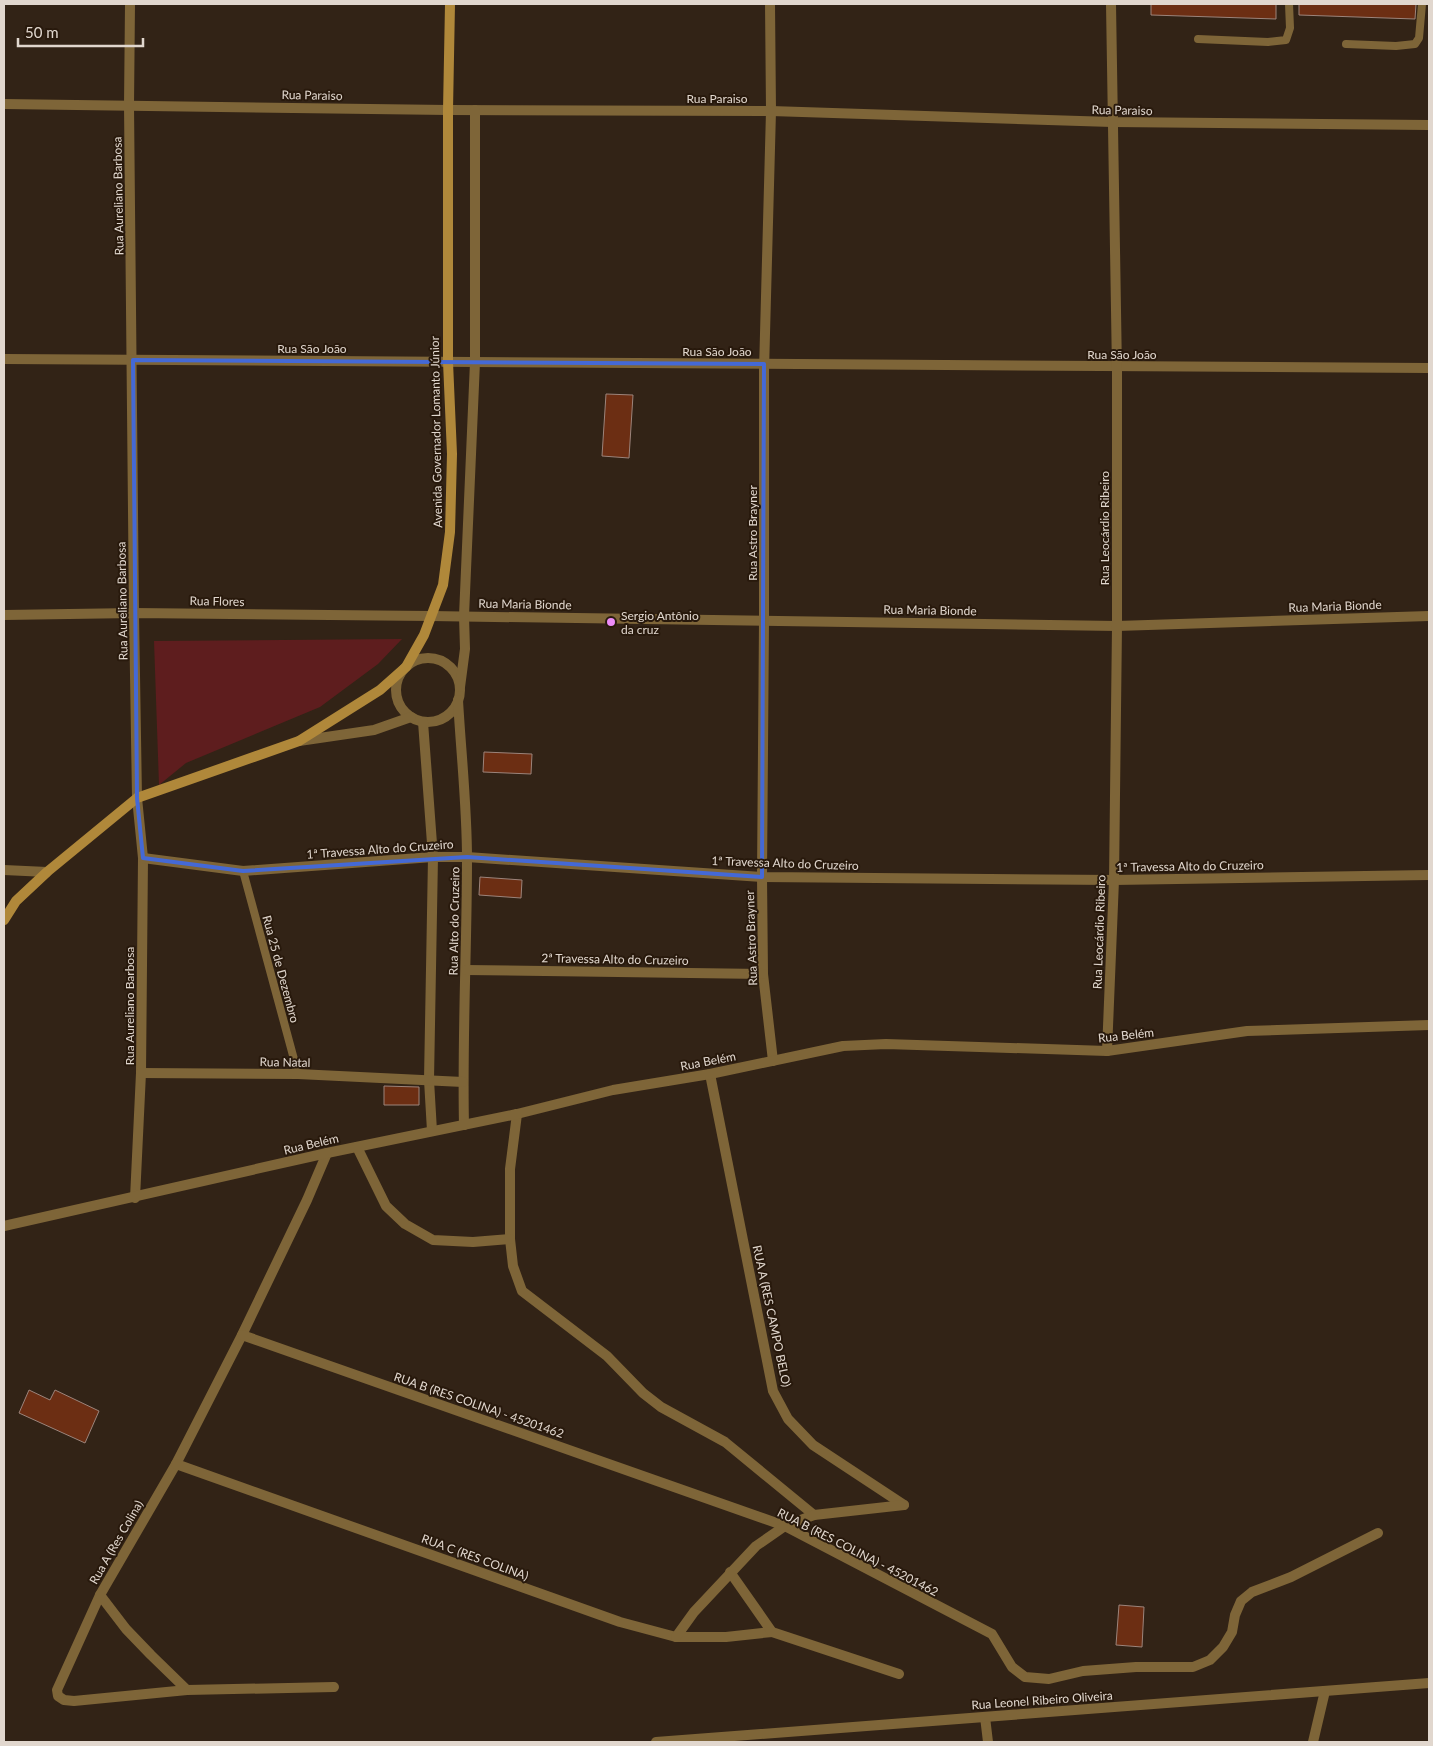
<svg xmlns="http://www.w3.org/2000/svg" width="1433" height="1746" font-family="Lato,sans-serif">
	<rect width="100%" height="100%" fill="#322316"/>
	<polygon fill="#5e1d1e" points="402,639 378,664 320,707 186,763 159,785 154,641"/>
	<g fill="#6c2e13" stroke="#9c847b">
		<polygon points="1151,4 1276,4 1276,19 1151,15"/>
		<polygon points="1299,4 1416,4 1415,19 1299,15"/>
		<polygon points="606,394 633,395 629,458 602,456"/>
		<polygon points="484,752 532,754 531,774 483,772"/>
		<polygon points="480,877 522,880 521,898 479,895"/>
		<polygon points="384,1086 419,1087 419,1105 384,1105"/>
		<polygon points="29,1390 50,1400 55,1390 99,1411 85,1443 19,1413"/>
		<polygon points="1119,1605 1144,1607 1142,1647 1116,1645"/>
	</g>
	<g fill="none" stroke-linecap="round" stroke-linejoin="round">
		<g stroke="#7e6538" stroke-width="8">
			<polyline points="1198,39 1268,42 1286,40 1290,28 1289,4"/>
			<polyline points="1346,44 1396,46 1415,44 1419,38 1422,4"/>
			<polyline points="243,871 298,1074"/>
		</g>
		<g stroke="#7e6538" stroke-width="10">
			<polyline points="130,4 129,105 134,613 137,798 143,858 141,1073 135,1198"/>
			<polyline points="770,4 771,111 764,371 764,620 762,877 763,974 773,1061"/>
			<polyline points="4,104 448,110 771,111 1112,122 1429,125"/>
			<polyline points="4,359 1429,368"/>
			<polyline points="4,615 134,613 431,616 1117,626 1429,616"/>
			<circle cx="428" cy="690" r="32"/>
			<polyline points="460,687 465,649 464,616 475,362 475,110"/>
			<path d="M458 700C461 753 467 806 467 859 467 948 462 1036 464 1125"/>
			<polyline points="423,722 433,857 429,1080 432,1131"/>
			<polyline points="299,741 374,730 411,717"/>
			<polyline points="143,858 243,871 433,857 467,857 762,877 1114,880 1429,875"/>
			<polyline points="4,870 47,872"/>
			<polyline points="466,970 763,974"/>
			<polyline points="1107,1051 1114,880 1117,626 1117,371 1111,4"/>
			<polyline points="141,1073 298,1074 463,1082"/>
			<polyline points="710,1074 773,1391 788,1419 813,1445 904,1505"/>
			<polyline points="517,1114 510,1169 510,1239 513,1266 522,1291 607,1356 643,1393 661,1407 725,1442 814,1515"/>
			<polyline points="357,1147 386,1206 405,1224 433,1240 473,1242 510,1239"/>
			<polyline points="327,1153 307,1200 242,1335 176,1464 100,1595 57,1690 58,1696 64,1700 74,1701 187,1690 334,1687"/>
			<polyline points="4,1226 327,1153 517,1114 613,1090 710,1074 843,1046 886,1044 1107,1051 1247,1031 1429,1025"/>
			<polyline points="242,1335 785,1526 992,1634 1012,1667 1025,1677 1049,1679 1083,1671 1136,1667 1193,1667 1210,1660 1223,1647 1232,1632 1235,1615 1241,1601 1252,1592 1291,1577 1378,1533"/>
			<polyline points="176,1464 620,1622 676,1637 726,1637 772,1632"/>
			<polyline points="730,1572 772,1632 899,1674"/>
			<polyline points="100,1595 126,1629 151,1655 187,1690"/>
			<polyline points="676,1637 694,1612 756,1546 785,1526 814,1515 904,1505"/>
			<polyline points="985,1717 988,1742"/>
			<polyline points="656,1742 1429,1683"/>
			<polyline points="1313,1742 1325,1691"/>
		</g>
		<polyline stroke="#b0883a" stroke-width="10" points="4,920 16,901 47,872 137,798 299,741 380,690 406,667 424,635 443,585 450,532 452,454 448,362 448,110 450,4"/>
	</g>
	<path fill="none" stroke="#4469d6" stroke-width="4" stroke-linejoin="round" d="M133 360 764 364 762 877 467 857 243 871 143 858 137 798Z"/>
	<circle fill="#ed8cf9" stroke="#28190c" stroke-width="2" cx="611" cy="622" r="5"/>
	<g text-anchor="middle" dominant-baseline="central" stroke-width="4" stroke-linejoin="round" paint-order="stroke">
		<g font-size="12" fill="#e1d7ce" stroke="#28190c">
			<text transform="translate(312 95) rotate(1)">Rua Paraiso</text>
			<text x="717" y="98">Rua Paraiso</text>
			<text transform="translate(1122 110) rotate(1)">Rua Paraiso</text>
			<text transform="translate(118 196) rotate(-91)">Rua Aureliano Barbosa</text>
			<text x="312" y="348">Rua São João</text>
			<text x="717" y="351">Rua São João</text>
			<text x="1122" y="354">Rua São João</text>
			<text transform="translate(436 432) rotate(-91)">Avenida Governador Lomanto Júnior</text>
			<text transform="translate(1104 528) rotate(-90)">Rua Leocárdio Ribeiro</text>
			<text transform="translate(752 533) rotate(-90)">Rua Astro Brayner</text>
			<text transform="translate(122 601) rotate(-91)">Rua Aureliano Barbosa</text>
			<text transform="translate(217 601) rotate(1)">Rua Flores</text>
			<text transform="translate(525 604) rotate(1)">Rua Maria Bionde</text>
			<text transform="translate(1335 606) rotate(-2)">Rua Maria Bionde</text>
			<text transform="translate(930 610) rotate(1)">Rua Maria Bionde</text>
			<text transform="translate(380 849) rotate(-4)">1ª Travessa Alto do Cruzeiro</text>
			<text transform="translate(785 863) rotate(2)">1ª Travessa Alto do Cruzeiro</text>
			<text transform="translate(1190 866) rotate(-1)">1ª Travessa Alto do Cruzeiro</text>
			<text transform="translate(454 921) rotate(-89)">Rua Alto do Cruzeiro</text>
			<text transform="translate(1099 932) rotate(-88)">Rua Leocárdio Ribeiro</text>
			<text transform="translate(751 938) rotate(-92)">Rua Astro Brayner</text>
			<text transform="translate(615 959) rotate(1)">2ª Travessa Alto do Cruzeiro</text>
			<text transform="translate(281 969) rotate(75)">Rua 25 de Dezembro</text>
			<text transform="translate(129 1006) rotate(-90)">Rua Aureliano Barbosa</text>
			<text transform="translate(1126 1035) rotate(-6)">Rua Belém</text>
			<text transform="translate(708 1061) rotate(-11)">Rua Belém</text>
			<text transform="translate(285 1062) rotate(1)">Rua Natal</text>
			<text transform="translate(311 1144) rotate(-13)">Rua Belém</text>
			<text transform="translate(772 1316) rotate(78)">RUA A (RES CAMPO BELO)</text>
			<text transform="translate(479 1405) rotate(19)">RUA B (RES COLINA) - 45201462</text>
			<text transform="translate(116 1542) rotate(-60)">Rua A (Res Colina)</text>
			<text transform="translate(858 1552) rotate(27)">RUA B (RES COLINA) - 45201462</text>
			<text transform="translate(475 1557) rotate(20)">RUA C (RES COLINA)</text>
			<text transform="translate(1042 1700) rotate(-4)">Rua Leonel Ribeiro Oliveira</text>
		</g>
		<g font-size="12" fill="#e1d7ce" stroke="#28190c" text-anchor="start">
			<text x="621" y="615">Sergio Antônio<tspan x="621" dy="14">da cruz</tspan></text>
		</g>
	</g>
	<rect width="1433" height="1746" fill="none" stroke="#e1d7ce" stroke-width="10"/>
	<path d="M18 38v8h125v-8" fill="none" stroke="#e1d7ce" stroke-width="2.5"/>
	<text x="25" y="38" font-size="15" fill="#e1d7ce" stroke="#28190c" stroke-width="4" paint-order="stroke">50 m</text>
</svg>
